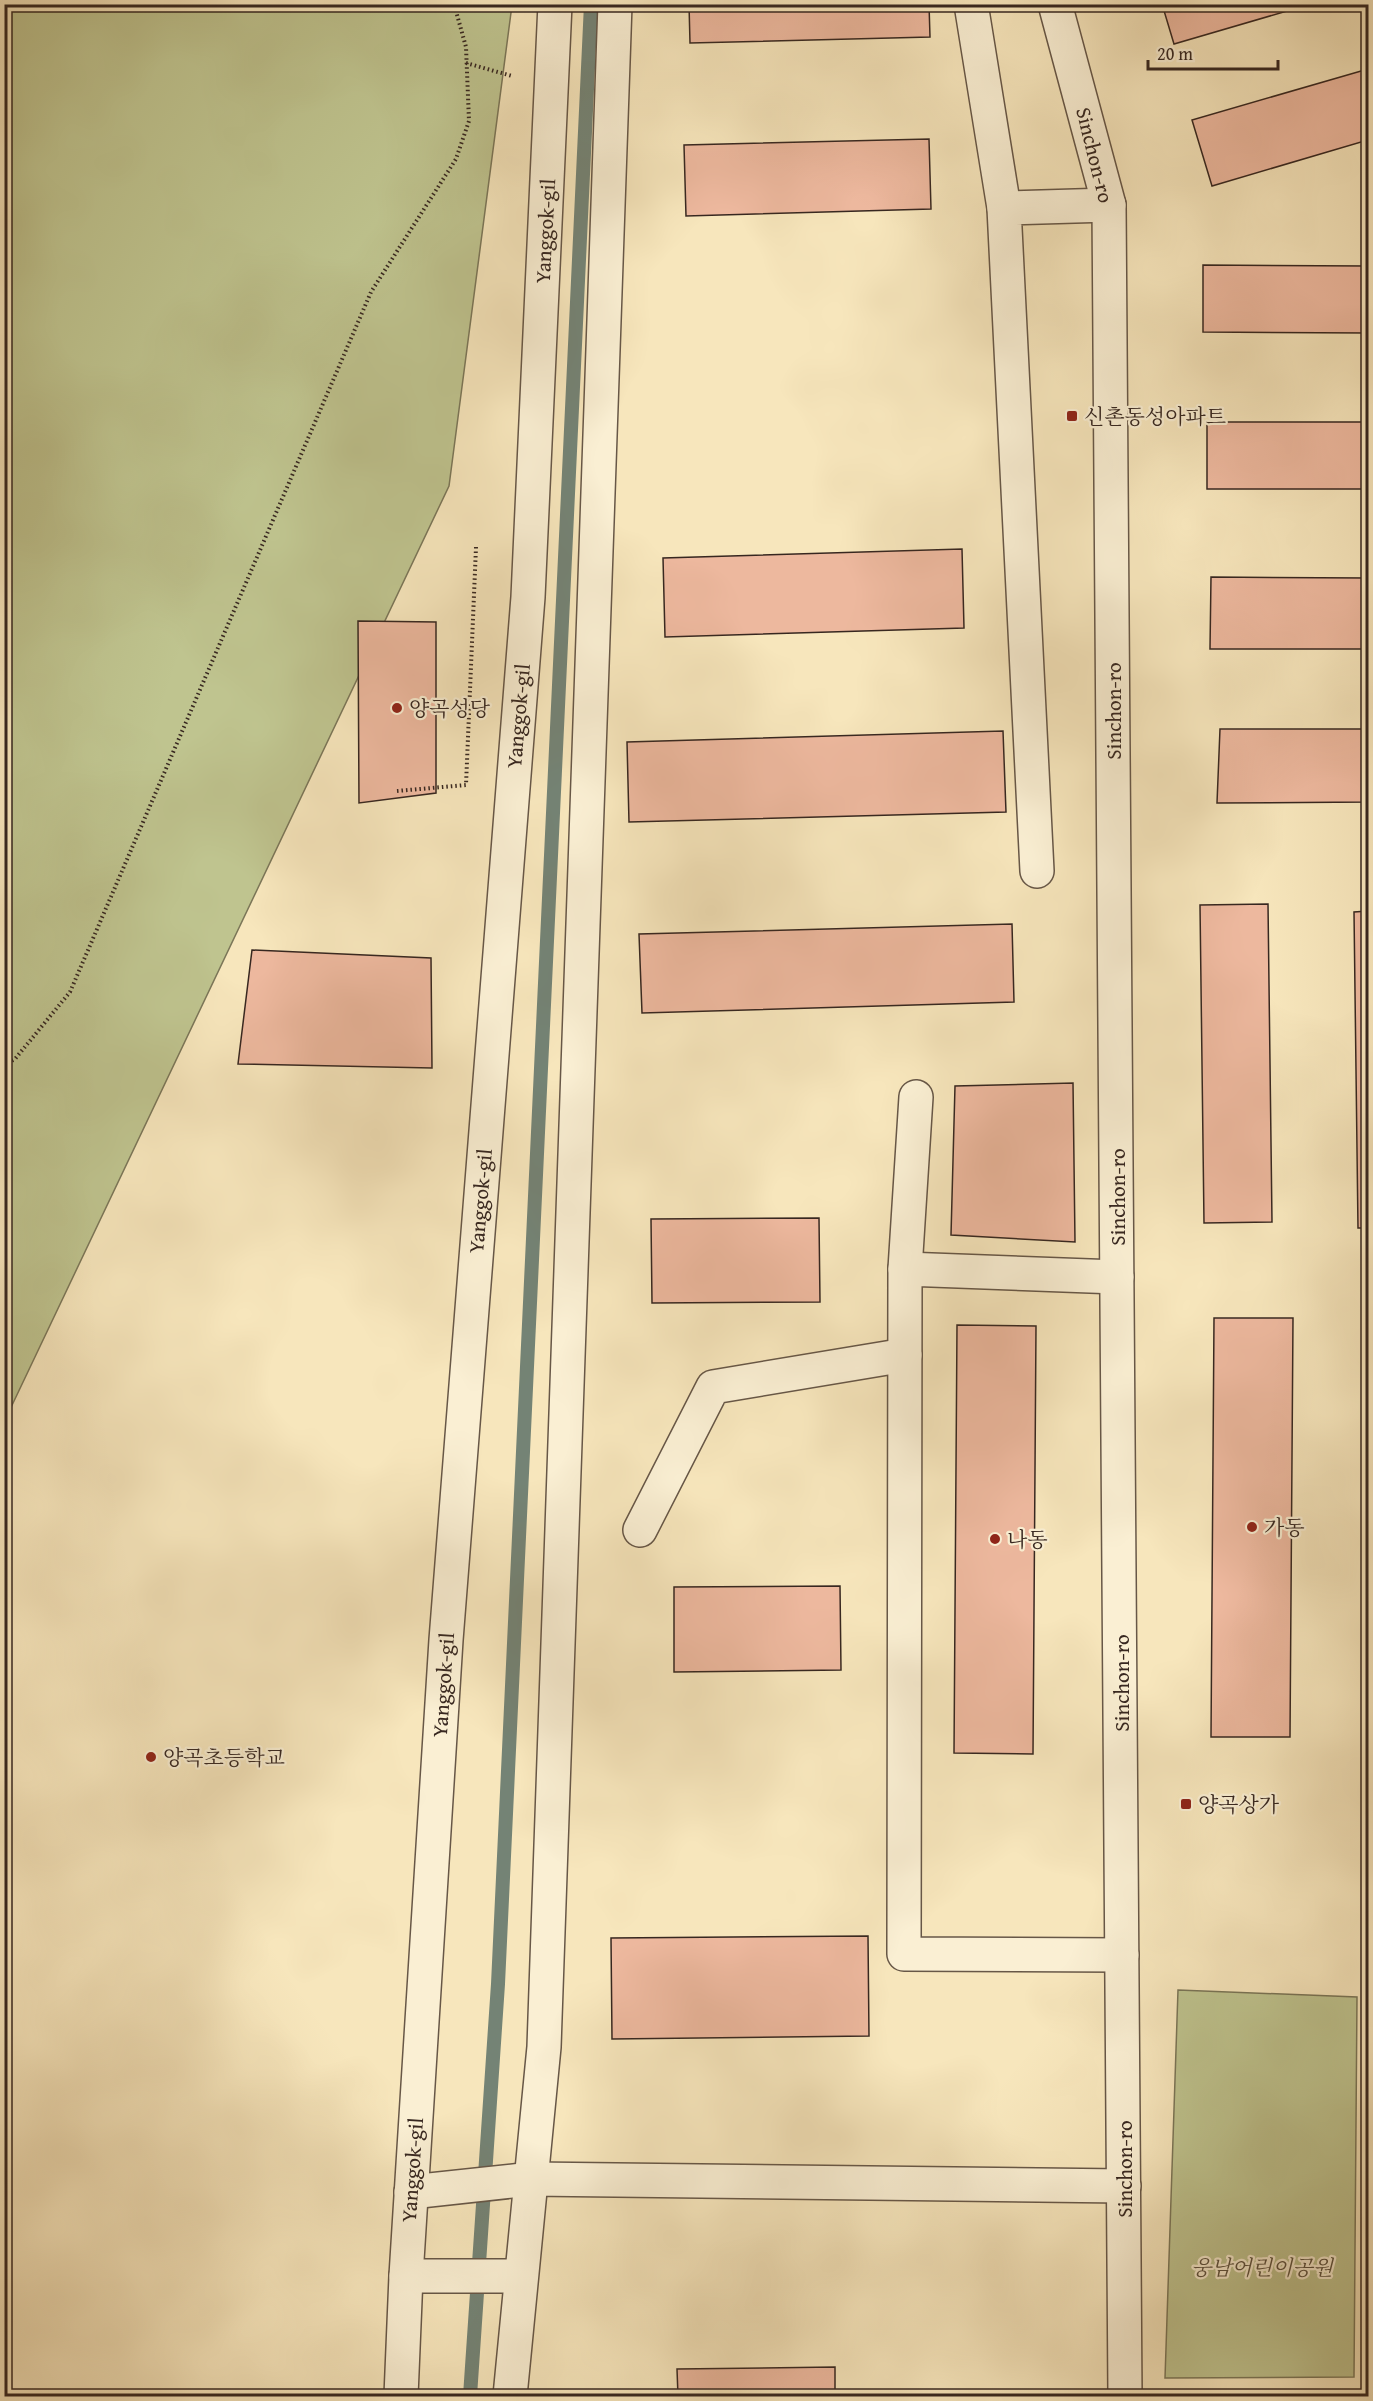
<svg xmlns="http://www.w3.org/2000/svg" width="1373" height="2401" font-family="'Gentium Book Plus','Noto Serif KR',serif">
	<rect width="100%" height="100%" fill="#f7e6bc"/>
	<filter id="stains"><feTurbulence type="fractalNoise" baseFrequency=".00333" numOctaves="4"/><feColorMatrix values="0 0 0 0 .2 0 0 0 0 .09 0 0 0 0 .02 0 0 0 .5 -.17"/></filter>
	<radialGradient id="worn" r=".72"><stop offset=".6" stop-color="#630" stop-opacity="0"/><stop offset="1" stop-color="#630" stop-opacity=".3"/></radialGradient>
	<g fill="#bfc48f" stroke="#7b7658" stroke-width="1.5">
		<polygon points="5,5 512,5 449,486 5,1420"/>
		<polygon points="1178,1990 1357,1997 1354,2377 1165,2378"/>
	</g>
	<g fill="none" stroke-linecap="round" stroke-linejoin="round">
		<polyline stroke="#748375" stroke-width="14" points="470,2396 498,1984 591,4"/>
	</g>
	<g fill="#edb89e" stroke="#372720" stroke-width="1.5">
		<polygon points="689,4 929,4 930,37 690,43"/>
		<polygon points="1162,4 1311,4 1174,44"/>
		<polygon points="1368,69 1368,140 1212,186 1192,120"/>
		<polygon points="929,139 931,209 686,216 684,145"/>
		<polygon points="1203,265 1368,266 1368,333 1203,332"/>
		<rect x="1207" y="422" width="161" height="67"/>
		<polygon points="962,549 964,628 665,637 663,558"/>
		<polygon points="1211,577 1368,578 1368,649 1210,649"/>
		<polygon points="358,621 436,622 436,793 359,803"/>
		<polygon points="1220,729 1368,729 1368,802 1217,803"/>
		<polygon points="1003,731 1006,812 629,822 627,742"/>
		<polygon points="1268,904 1272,1222 1204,1223 1200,905"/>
		<polygon points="1368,911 1368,1228 1358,1228 1354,912"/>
		<polygon points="1012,924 1014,1002 642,1013 639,934"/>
		<polygon points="252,950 431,958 432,1068 238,1064"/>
		<polygon points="1073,1083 1075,1242 951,1235 955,1086"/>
		<polygon points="819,1218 820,1302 652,1303 651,1219"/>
		<polygon points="1214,1318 1293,1318 1290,1737 1211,1737"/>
		<polygon points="957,1325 1036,1326 1033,1754 954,1753"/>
		<polygon points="840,1586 841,1670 674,1672 674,1587"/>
		<polygon points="868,1936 869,2036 612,2039 611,1938"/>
		<polygon points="835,2367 835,2396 678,2396 677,2369"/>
	</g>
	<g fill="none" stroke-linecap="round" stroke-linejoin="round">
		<g stroke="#675747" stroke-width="36">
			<g id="minor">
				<polyline points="971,4 1004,208"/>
				<polyline points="1055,4 1109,205 1125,2396"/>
				<polyline points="1037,871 1004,208 1109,205"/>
				<polyline points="905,1269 916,1097"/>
				<polyline points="1117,1277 905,1269 904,1954 1122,1955"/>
				<polyline points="640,1530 713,1387 905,1355"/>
				<polyline points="411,2192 531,2179 1124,2186"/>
				<polyline points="406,2276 521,2276"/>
				<polyline points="401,2396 406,2276 446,1640 528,597 555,4"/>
				<polyline points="510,2396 544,2047 615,4"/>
			</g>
		</g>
		<g stroke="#372720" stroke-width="4" stroke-dasharray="1.5 3" stroke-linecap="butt">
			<polyline points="466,63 512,76"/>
			<polyline points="397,791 466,785 476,547"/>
			<polyline points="4,1065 15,1059 70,992 371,292 456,159 469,121 466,47 454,4"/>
		</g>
		<use href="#minor" stroke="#faefd3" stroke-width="33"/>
	</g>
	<g fill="#8f2418" stroke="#faefd3" stroke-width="2">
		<rect x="1066" y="410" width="12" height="12" rx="3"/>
		<circle cx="397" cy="708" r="6"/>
		<circle cx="1252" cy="1527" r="6"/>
		<circle cx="995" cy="1539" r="6"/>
		<circle cx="151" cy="1757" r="6"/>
		<rect x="1180" y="1798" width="12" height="12" rx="3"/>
	</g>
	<g text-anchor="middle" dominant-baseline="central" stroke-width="4.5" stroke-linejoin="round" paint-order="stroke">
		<g font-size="21" fill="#372720" stroke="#faefd3">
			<text transform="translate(1095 155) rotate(76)">Sinchon-ro</text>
			<text transform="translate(545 231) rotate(-87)">Yanggok-gil</text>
			<text transform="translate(1113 711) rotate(-90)">Sinchon-ro</text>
			<text transform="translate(518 716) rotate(-85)">Yanggok-gil</text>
			<text transform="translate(1117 1197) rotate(-90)">Sinchon-ro</text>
			<text transform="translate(480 1201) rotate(-85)">Yanggok-gil</text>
			<text transform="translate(1121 1683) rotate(-90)">Sinchon-ro</text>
			<text transform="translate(443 1685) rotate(-86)">Yanggok-gil</text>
			<text transform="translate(1124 2169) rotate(-90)">Sinchon-ro</text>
			<text transform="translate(412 2170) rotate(-86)">Yanggok-gil</text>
		</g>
		<g font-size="21" fill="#372720" stroke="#faefd3" text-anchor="start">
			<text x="1084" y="416">신촌동성아파트</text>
			<text x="409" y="708">양곡성당</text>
			<text x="1264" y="1527">가동</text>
			<text x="1007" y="1539">나동</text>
			<text x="163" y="1757">양곡초등학교</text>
			<text x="1198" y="1804">양곡상가</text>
		</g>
		<g font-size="21" font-style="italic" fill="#594e3c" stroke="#faefd3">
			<text x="1262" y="2267">웅남어린이공원</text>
		</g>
	</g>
	<rect width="1373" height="2401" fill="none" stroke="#f7e6bc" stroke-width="24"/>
	<rect x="6" y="6" width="1361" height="2389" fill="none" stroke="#372720" stroke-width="3"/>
	<rect x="12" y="12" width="1349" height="2377" fill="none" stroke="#372720" stroke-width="1.5"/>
	<path d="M1148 60v9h130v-9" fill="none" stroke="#372720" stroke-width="3"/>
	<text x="1157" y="60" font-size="18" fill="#372720" stroke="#faefd3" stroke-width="4.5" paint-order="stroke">20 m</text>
	<rect width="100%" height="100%" filter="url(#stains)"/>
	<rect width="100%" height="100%" fill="url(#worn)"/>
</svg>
